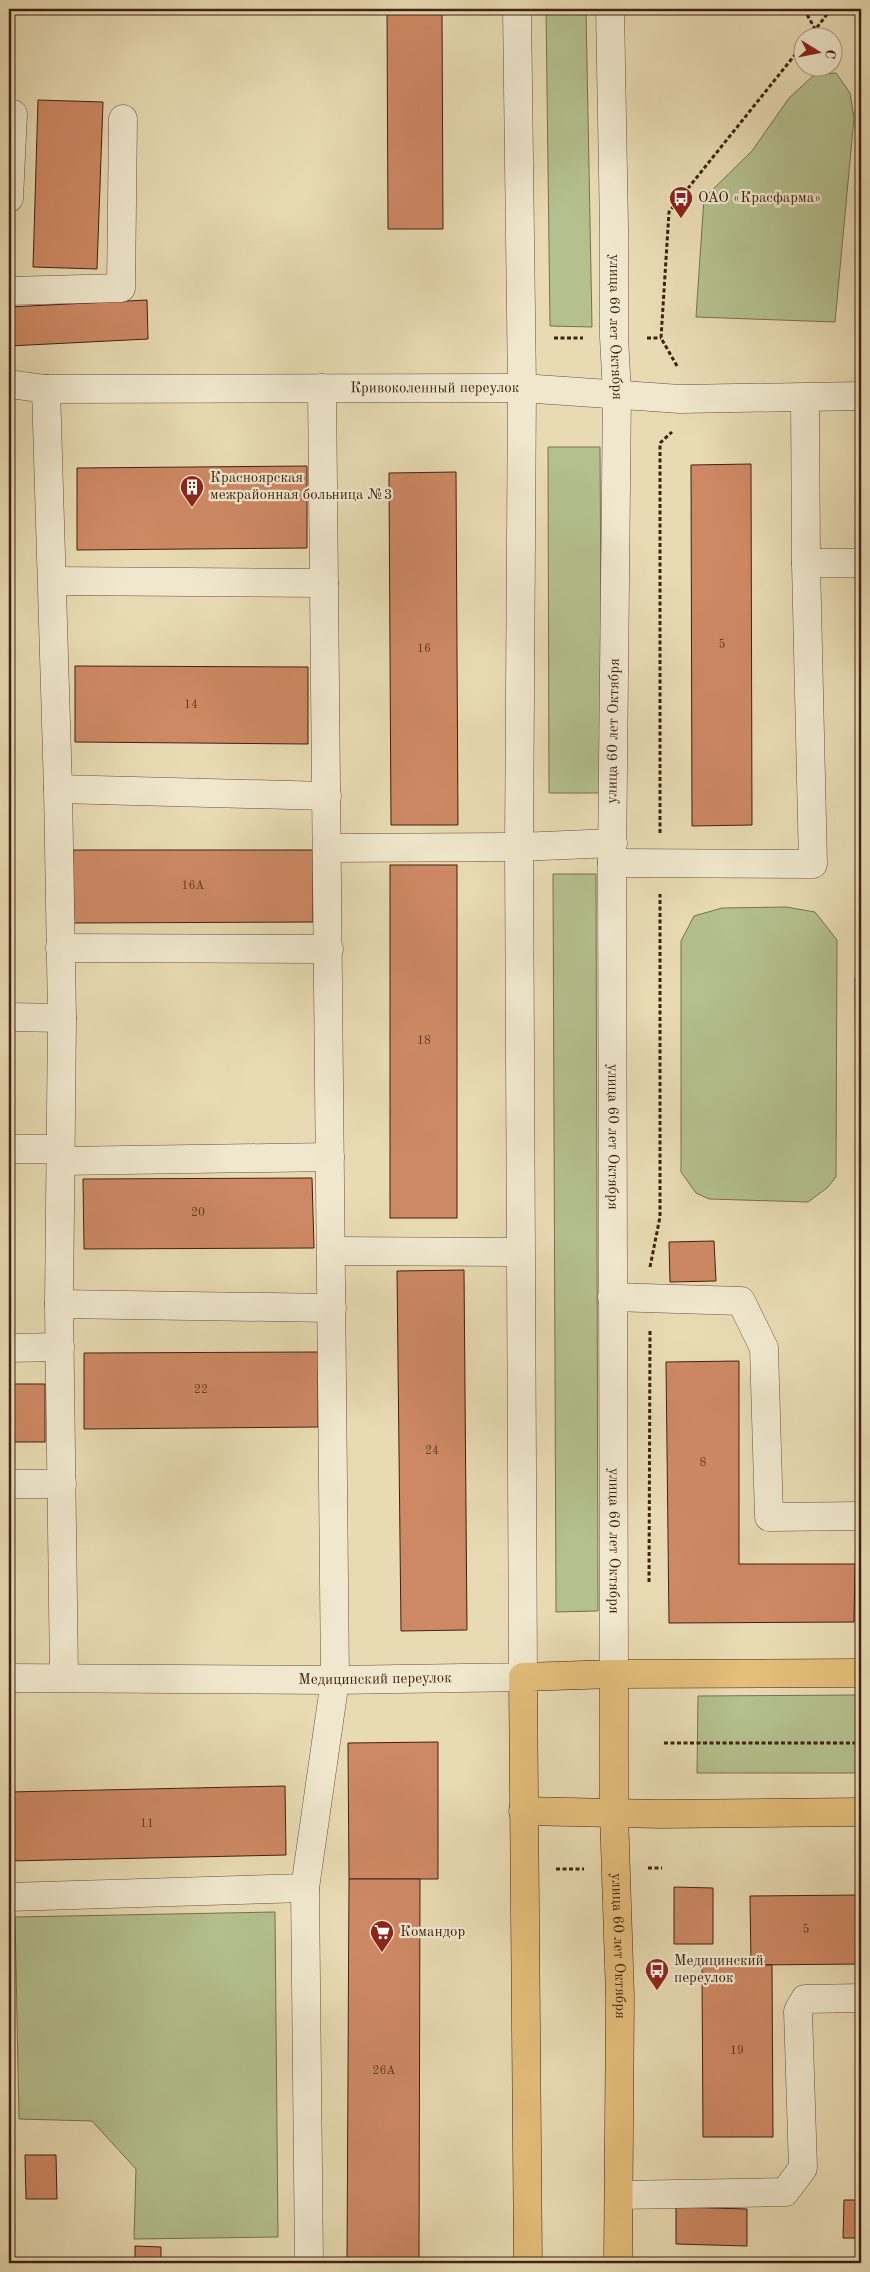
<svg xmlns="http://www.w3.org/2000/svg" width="870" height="2272" font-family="'Old Standard TT',serif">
	<rect width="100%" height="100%" fill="#e8dbb3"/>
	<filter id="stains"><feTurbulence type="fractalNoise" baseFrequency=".004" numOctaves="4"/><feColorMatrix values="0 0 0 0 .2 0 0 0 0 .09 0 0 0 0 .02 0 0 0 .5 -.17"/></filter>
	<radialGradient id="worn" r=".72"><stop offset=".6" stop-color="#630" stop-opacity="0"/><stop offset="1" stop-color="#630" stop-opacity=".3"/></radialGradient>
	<g fill="#b4c08e" stroke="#7a7050">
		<polygon points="546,9 586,9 592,327 550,326"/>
		<polygon points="836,73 850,93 854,118 835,322 696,317 704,198 752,151 789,98 814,75"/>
		<polygon points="548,447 600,447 602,793 549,793"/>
		<polygon points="553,874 596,874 598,1611 556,1612"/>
		<polygon points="786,907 815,912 837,940 836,1177 827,1188 808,1202 709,1199 696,1193 681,1172 681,941 694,916 722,908"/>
		<polygon points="861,1695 861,1773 697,1773 698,1696"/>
		<polygon points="275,1912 278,2237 134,2239 136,2169 92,2121 19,2119 15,1917"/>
	</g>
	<g fill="#ce8964" stroke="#412113">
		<polygon points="387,9 442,9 443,229 388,229"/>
		<polygon points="38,100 103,102 97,269 33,267"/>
		<polygon points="147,300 148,339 9,346 9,307"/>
		<polygon points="751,464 752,825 692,826 691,465"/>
		<polygon points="307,466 307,548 77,550 77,468"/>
		<polygon points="456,472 458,825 391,825 389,473"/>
		<polygon points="75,666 308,667 308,744 75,742"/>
		<polygon points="73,850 313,850 313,922 74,923"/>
		<rect x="390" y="865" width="67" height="353"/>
		<polygon points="855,978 861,978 861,1102 856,1102"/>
		<polygon points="312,1178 314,1248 84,1249 83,1179"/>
		<polygon points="714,1241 716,1281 670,1282 669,1242"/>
		<polygon points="464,1270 467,1630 401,1631 397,1271"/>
		<polygon points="318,1352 318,1427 84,1429 84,1353"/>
		<polygon points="739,1361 739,1564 855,1564 854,1622 669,1623 666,1362"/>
		<rect x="9" y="1384" width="36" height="58"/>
		<polygon points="9,1556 13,1556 14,1639 9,1639"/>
		<polygon points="438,1742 438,1879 349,1879 348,1743"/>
		<polygon points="285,1786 286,1855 9,1861 9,1792"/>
		<polygon points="349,1879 420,1879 419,2263 347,2263"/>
		<polygon points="674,1887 713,1888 713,1944 674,1944"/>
		<polygon points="861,1895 861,1964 751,1965 750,1896"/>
		<polygon points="751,1965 772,1965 773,2137 703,2137 702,1966"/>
		<polygon points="25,2155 56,2155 57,2199 26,2199"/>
		<polygon points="844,2200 861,2200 861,2238 843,2238"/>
		<polygon points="676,2207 747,2209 747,2246 676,2244"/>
		<polygon points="135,2246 161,2247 161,2263 135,2263"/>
	</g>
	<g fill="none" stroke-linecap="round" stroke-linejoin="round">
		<g stroke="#6b503b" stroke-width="29">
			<g id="minor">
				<path id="s1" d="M610 9 614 228V337L617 393 612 863 614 1674"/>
				<polyline points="9,198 13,114"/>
				<polyline points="9,291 121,288 123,119"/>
				<path id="s2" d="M9 384 46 389 522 388 680 399 861 396"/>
				<polyline points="46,389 58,789 62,1018 59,1304 64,1677"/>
				<polyline points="805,398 806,563 861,563"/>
				<polyline points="53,581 324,583"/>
				<polyline points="58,789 327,796"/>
				<polyline points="328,848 519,847 613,843"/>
				<polyline points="612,863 813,864 806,563"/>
				<polyline points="60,948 329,949"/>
				<polyline points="9,1017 62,1018"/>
				<polyline points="9,1149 60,1149 61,1161 330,1157"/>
				<polyline points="332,1251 520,1252"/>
				<polyline points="612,1297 741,1301 764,1348 769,1517 861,1516"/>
				<polyline points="59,1304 332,1308"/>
				<polyline points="9,1348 60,1347"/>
				<polyline points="9,1484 62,1484"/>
				<path id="s3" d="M9 1678 335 1680 523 1677 519 847 522 388 517 9"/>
				<polyline points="9,1897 305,1888"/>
				<polyline points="619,2195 785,2192 803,2168 798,2011 805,1999 861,1998"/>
				<polyline points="309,2263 305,1888 335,1680 322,388"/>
			</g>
		</g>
		<g stroke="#412113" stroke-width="29">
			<g id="major">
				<path id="s4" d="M614 1674V1814L620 1997 618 2263"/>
				<polyline points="523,1811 661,1814 861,1812"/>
				<polyline points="528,2263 523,1677 614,1674 861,1673"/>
			</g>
		</g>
		<g stroke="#412113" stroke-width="3" stroke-dasharray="4 2.5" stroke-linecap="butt">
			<polyline points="804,9 815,29"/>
			<polyline points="809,38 831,9"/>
			<polyline points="554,338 583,338"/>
			<polyline points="647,338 661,338"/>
			<polyline points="677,366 661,338 669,212 802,46"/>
			<polyline points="660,833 660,443 672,432"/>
			<polyline points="650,1267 660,1217 660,894"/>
			<polyline points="649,1582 650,1330"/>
			<polyline points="664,1743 861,1743"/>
			<polyline points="648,1868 662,1868"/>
			<polyline points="556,1869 584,1869"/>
		</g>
		<use href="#minor" stroke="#f0e8ce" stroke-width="28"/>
		<use href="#major" stroke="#e4be7a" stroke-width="28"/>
	</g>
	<defs>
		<g id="bus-pin" transform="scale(1.25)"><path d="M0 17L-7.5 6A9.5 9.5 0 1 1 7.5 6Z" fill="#8f2418" stroke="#f0e8ce"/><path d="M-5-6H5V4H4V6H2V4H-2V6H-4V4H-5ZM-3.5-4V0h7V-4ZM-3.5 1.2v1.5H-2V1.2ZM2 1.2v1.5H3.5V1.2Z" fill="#fff"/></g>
		<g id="building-pin" transform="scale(1.25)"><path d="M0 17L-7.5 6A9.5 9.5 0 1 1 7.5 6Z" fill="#8f2418" stroke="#f0e8ce"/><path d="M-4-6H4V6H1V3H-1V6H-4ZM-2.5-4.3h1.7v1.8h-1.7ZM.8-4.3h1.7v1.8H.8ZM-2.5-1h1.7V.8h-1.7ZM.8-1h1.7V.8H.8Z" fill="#fff"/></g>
		<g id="supermarket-pin" transform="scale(1.25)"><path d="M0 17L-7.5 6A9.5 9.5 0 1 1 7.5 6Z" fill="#8f2418" stroke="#f0e8ce"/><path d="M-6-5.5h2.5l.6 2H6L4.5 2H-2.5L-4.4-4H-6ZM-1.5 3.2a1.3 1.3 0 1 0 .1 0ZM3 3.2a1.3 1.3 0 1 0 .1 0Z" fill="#fff"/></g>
	</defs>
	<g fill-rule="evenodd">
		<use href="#bus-pin" x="681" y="198"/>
		<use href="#building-pin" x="192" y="487"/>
		<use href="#supermarket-pin" x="382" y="1932"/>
		<use href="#bus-pin" x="657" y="1970"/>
	</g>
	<g text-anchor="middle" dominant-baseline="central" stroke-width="4.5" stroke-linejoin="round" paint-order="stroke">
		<g font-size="12" fill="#643b27">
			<text x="722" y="645">5</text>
			<text x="424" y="649">16</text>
			<text x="191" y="705">14</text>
			<text x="193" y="886">16А</text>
			<text x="424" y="1041">18</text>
			<text x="198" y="1213">20</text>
			<text x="201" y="1390">22</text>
			<text x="432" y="1451">24</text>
			<text x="703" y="1463">8</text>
			<text x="147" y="1824">11</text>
			<text x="806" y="1930">5</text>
			<text x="737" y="2051">19</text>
			<text x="384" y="2071">26А</text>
		</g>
		<g font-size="15" fill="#412113" stroke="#f0e8ce" text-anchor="start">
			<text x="698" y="198">ОАО «Красфарма»</text>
			<text x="210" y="478">Красноярская<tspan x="210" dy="17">межрайонная больница №3</tspan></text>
			<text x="400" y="1932">Командор</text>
			<text x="674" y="1961">Медицинский<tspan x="674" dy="17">переулок</tspan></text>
		</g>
		<g font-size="15" fill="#412113" stroke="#f0e8ce">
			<text stroke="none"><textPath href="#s1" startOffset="318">улица 60 лет Октября</textPath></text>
			<text stroke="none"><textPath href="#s2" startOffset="426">Кривоколенный переулок</textPath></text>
			<text transform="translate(614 731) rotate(-89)">улица 60 лет Октября</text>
			<text stroke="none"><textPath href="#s1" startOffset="1128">улица 60 лет Октября</textPath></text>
			<text stroke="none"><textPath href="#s1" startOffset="1532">улица 60 лет Октября</textPath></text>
			<text stroke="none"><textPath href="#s3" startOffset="366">Медицинский переулок</textPath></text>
			<text stroke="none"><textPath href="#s4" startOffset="272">улица 60 лет Октября</textPath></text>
		</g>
	</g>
	<rect width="870" height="2272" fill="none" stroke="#e8dbb3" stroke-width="30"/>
	<rect x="10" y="10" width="850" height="2252" fill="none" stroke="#412113" stroke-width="2.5"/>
	<rect x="15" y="15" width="840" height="2242" fill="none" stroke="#412113"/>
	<g transform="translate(818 52) rotate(100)"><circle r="24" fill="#f0e8ce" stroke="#aa9883"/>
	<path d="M0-4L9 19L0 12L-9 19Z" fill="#8f2418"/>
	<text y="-8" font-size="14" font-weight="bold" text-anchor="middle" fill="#412113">С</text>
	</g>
	<rect width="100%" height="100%" filter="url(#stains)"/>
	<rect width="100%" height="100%" fill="url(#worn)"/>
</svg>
